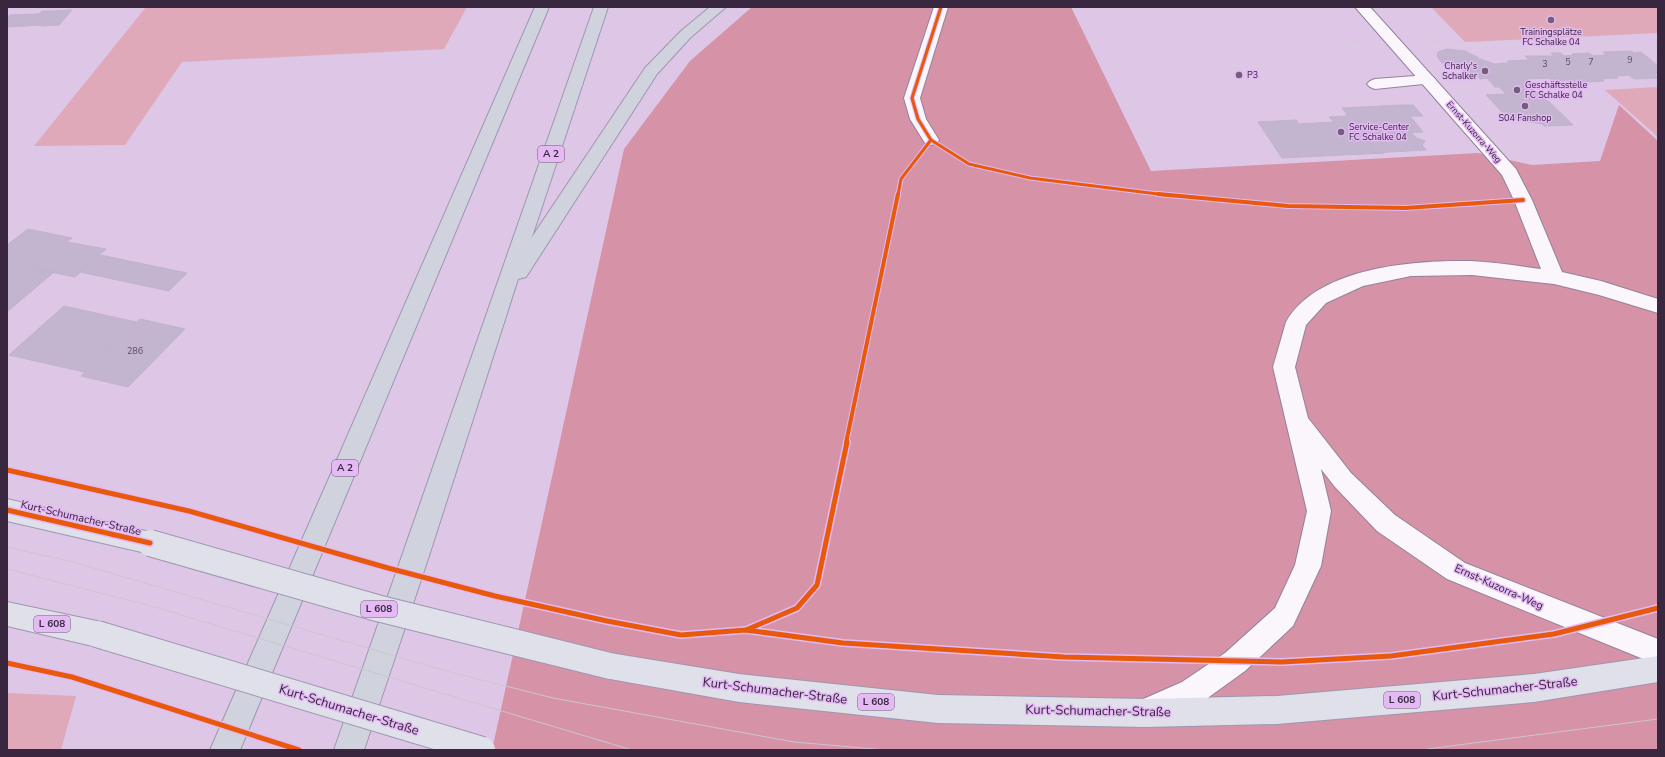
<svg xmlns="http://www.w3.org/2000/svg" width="1665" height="757" font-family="'Nunito Sans',sans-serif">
	<rect width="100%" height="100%" fill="#dec6e7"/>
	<g fill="#dfa9ba">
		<polygon points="146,7 467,7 444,49 182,62 125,145 34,146"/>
		<polygon points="1431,7 1658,7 1658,33 1465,42"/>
		<polygon points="1658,87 1658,137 1605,90"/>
		<polygon points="7,693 76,696 61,750 7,750"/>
	</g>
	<polygon fill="#d692a6" points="752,7 1071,7 1151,171 1478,153 1532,165 1600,161 1619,105 1658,141 1658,750 492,750 624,149 690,61"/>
	<g fill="#c3b4d0" stroke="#c0b2ce">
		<polygon points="72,10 59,25 41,26 55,11"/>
		<polygon points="42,11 55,11 42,25 7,27 7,18 10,15 39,14"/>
		<polygon points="1447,49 1465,51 1479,58 1475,64 1468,62 1462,70 1453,68 1441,62 1437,56 1438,52"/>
		<polygon points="1632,51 1634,53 1641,52 1658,66 1658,74 1654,74 1658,78 1634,79 1629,75 1616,76 1618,78 1601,79 1604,81 1571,83 1569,80 1552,81 1549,78 1526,79 1533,86 1529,86 1536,92 1539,92 1573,125 1544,126 1542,124 1522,121 1506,112 1502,112 1486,95 1506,94 1499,87 1495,87 1487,78 1480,79 1477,75 1463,70 1469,63 1475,65 1480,59 1495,64 1509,63 1507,61 1529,60 1525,56 1554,56 1551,53 1561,53 1564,56 1574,55 1572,54 1589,53 1593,56 1606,55 1603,52"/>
		<polygon points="1401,105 1423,132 1363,135 1374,149 1370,149 1372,153 1384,153 1282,158 1258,122 1296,120 1299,124 1334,122 1329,117 1348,116 1342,108"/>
		<polygon points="1401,105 1413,105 1423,116 1411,116"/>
		<polygon points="1411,132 1416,138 1425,141 1422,145 1426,150 1372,153 1370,149 1374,149 1363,135"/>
		<polygon points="28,229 72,238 7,292 7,245"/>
		<polygon points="67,242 106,249 75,277 35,269"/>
		<polygon points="100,255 187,273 169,291 80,272"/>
		<polygon points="35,269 54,272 7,312 7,292"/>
		<polygon points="64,306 136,322 84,372 9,355"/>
		<polygon points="140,319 185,329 128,387 81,376"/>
	</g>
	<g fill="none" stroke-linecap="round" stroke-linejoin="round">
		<g stroke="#94829b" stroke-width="2">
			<g id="lane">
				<polygon points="934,7 948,7 920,98 926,119 939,140 937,143 931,145 925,143 910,119 904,98"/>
				<polygon points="1428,75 1433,77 1436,80 1433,83 1375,89 1370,87 1367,84 1370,81 1375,79"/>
			</g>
		</g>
		<g stroke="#94829b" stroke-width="2">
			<path id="street" d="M1355 7H1370L1516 169 1532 200 1562 272 1601 281 1658 299V313L1599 295 1554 284 1472 275 1411 276 1363 286 1326 303 1306 325 1295 367 1308 418 1351 473 1395 515 1465 563 1658 639V665L1447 579 1377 531 1335 487 1321 469 1331 511 1321 566 1293 626 1245 671 1202 702 1151 724 1141 720 1137 710 1141 700 1182 682 1225 653 1275 608 1295 565 1307 511 1273 367 1286 322C1317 267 1414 260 1471 261 1494 262 1518 266 1541 269L1514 200 1502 175Z"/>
		</g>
		<g stroke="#9d97b1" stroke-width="2">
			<g id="primary">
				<polygon points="7,499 150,532 159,535 163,543 159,551 150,554 7,521"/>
				<polygon points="7,602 97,621 107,625 111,634 107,643 97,647 7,626"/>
				<polygon points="610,653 739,674 938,695 1145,699 1277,696 1534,674 1658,656 1658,682 1534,702 1277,724 1145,727 938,723 739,702 610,679 600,675 596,666 600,657"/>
			</g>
		</g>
		<g stroke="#9d97b1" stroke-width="2">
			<g id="highway">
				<polygon points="535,7 549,7 240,750 210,750"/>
				<polygon points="594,7 608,7 532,237 645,68 681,31 710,7 726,7 691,37 657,74 526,277 518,279 428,559 364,750 334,750"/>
			</g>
		</g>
		<g stroke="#d8d1db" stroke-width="2" stroke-dasharray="1.5 1.5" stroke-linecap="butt">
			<polyline points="1432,46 1627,42 1658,52"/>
			<polyline points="1343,47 1363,46"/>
		</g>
		<use href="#lane" fill="#faf6fb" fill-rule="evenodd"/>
		<use href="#street" fill="#faf6fb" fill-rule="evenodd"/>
		<use href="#primary" fill="#e0e0ea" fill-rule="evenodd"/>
		<use href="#highway" fill="#d0d2de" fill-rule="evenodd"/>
		<g stroke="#ccc5ce" stroke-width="1">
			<polyline points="7,547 73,562 450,672 553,698 794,742 886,750"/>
			<polyline points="7,569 155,607 632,750"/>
			<polyline points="1420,750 1658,719"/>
		</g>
		<g stroke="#9d97b1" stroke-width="28" stroke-linecap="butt">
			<g id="primary-bridge">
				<polyline points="150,543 377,608 610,666"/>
				<polyline points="97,634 482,750"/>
			</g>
		</g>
		<use href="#primary-bridge" stroke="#e0e0ea" stroke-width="26"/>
		<g stroke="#e4b9f4" stroke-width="5">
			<g id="cycleway-far2">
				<polyline points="941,7 912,98 918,119 931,140 969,164 1030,178 1166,195"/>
				<polyline points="898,195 901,179 931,140"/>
			</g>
		</g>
		<g stroke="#e4b9f4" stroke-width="6">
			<g id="cycleway-far1">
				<polyline points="1158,194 1288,206 1405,208 1523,200"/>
				<polyline points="846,443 898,194"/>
			</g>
		</g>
		<g stroke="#e4b9f4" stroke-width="8">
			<g id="cycleway">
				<polyline points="7,470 189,511 388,568 495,596 607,621 681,635 746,630 843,643 1064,657 1282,662 1391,656 1554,634 1658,608"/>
				<polyline points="7,510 150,543"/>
				<polyline points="746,630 797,608 817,585 847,442"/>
				<polyline points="7,663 72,677 299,750"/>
			</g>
		</g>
		<use href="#cycleway-far2" stroke="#e8590c" stroke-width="3"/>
		<use href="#cycleway-far1" stroke="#e8590c" stroke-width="4"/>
		<use href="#cycleway" stroke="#e8590c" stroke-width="5"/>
	</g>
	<g fill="#725f7a" stroke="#e4b9f4" stroke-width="1.5">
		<circle cx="1551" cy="20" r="4"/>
		<circle cx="1485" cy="71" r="4"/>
		<circle cx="1239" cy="75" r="4"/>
		<circle cx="1517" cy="90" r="4"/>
		<circle cx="1525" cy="106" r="4"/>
		<circle cx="1341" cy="132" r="4"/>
	</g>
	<g text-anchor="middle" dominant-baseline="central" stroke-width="3" stroke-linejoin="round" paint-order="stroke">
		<g font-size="9" fill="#38273f" stroke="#e4b9f4" text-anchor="start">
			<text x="1551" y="32" text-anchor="middle">Trainingsplätze<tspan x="1551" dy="10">FC Schalke 04</tspan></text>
			<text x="1477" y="66" text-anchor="end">Charly's<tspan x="1477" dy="10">Schalker</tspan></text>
			<text x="1247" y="75">P3</text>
			<text x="1525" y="85">Geschäftsstelle<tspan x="1525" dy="10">FC Schalke 04</tspan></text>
			<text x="1525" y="118" text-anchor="middle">S04 Fanshop</text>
			<text x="1349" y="127">Service-Center<tspan x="1349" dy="10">FC Schalke 04</tspan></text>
		</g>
		<g font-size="9" fill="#5e4e67">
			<text x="1630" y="60">9</text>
			<text x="1568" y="62">5</text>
			<text x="1591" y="62">7</text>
			<text x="1545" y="64">3</text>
			<text x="135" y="351">286</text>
		</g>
		<g font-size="9" fill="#38273f" stroke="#e4b9f4">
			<text transform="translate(1474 132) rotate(49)">Ernst-Kuzorra-Weg</text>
		</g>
		<g fill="#e4b9f4" stroke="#6c5375" stroke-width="1">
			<rect x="538" y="146" width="26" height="16" rx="3"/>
			<rect x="332" y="460" width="26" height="16" rx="3"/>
			<rect x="361" y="601" width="36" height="16" rx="3"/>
			<rect x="34" y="616" width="36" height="16" rx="3"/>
			<rect x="1384" y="692" width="36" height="16" rx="3"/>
			<rect x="858" y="694" width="36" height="16" rx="3"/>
		</g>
		<g font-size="10" font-weight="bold" fill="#38273f">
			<text x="551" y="154">A 2</text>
			<text x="345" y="468">A 2</text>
			<text x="379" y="609">L 608</text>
			<text x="52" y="624">L 608</text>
			<text x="1402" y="700">L 608</text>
			<text x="876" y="702">L 608</text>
		</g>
		<g font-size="11" fill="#38273f" stroke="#e4b9f4">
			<text transform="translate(81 518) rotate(13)">Kurt-Schumacher-Straße</text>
			<text transform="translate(1499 587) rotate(24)">Ernst-Kuzorra-Weg</text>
		</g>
		<g font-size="13" fill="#38273f" stroke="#e4b9f4">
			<text transform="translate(1505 689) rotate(-6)">Kurt-Schumacher-Straße</text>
			<text transform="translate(775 691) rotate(7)">Kurt-Schumacher-Straße</text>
			<text transform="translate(349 710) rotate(17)">Kurt-Schumacher-Straße</text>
			<text transform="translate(1098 711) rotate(1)">Kurt-Schumacher-Straße</text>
		</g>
	</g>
	<rect width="1665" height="757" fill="none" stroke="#38273f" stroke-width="16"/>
</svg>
